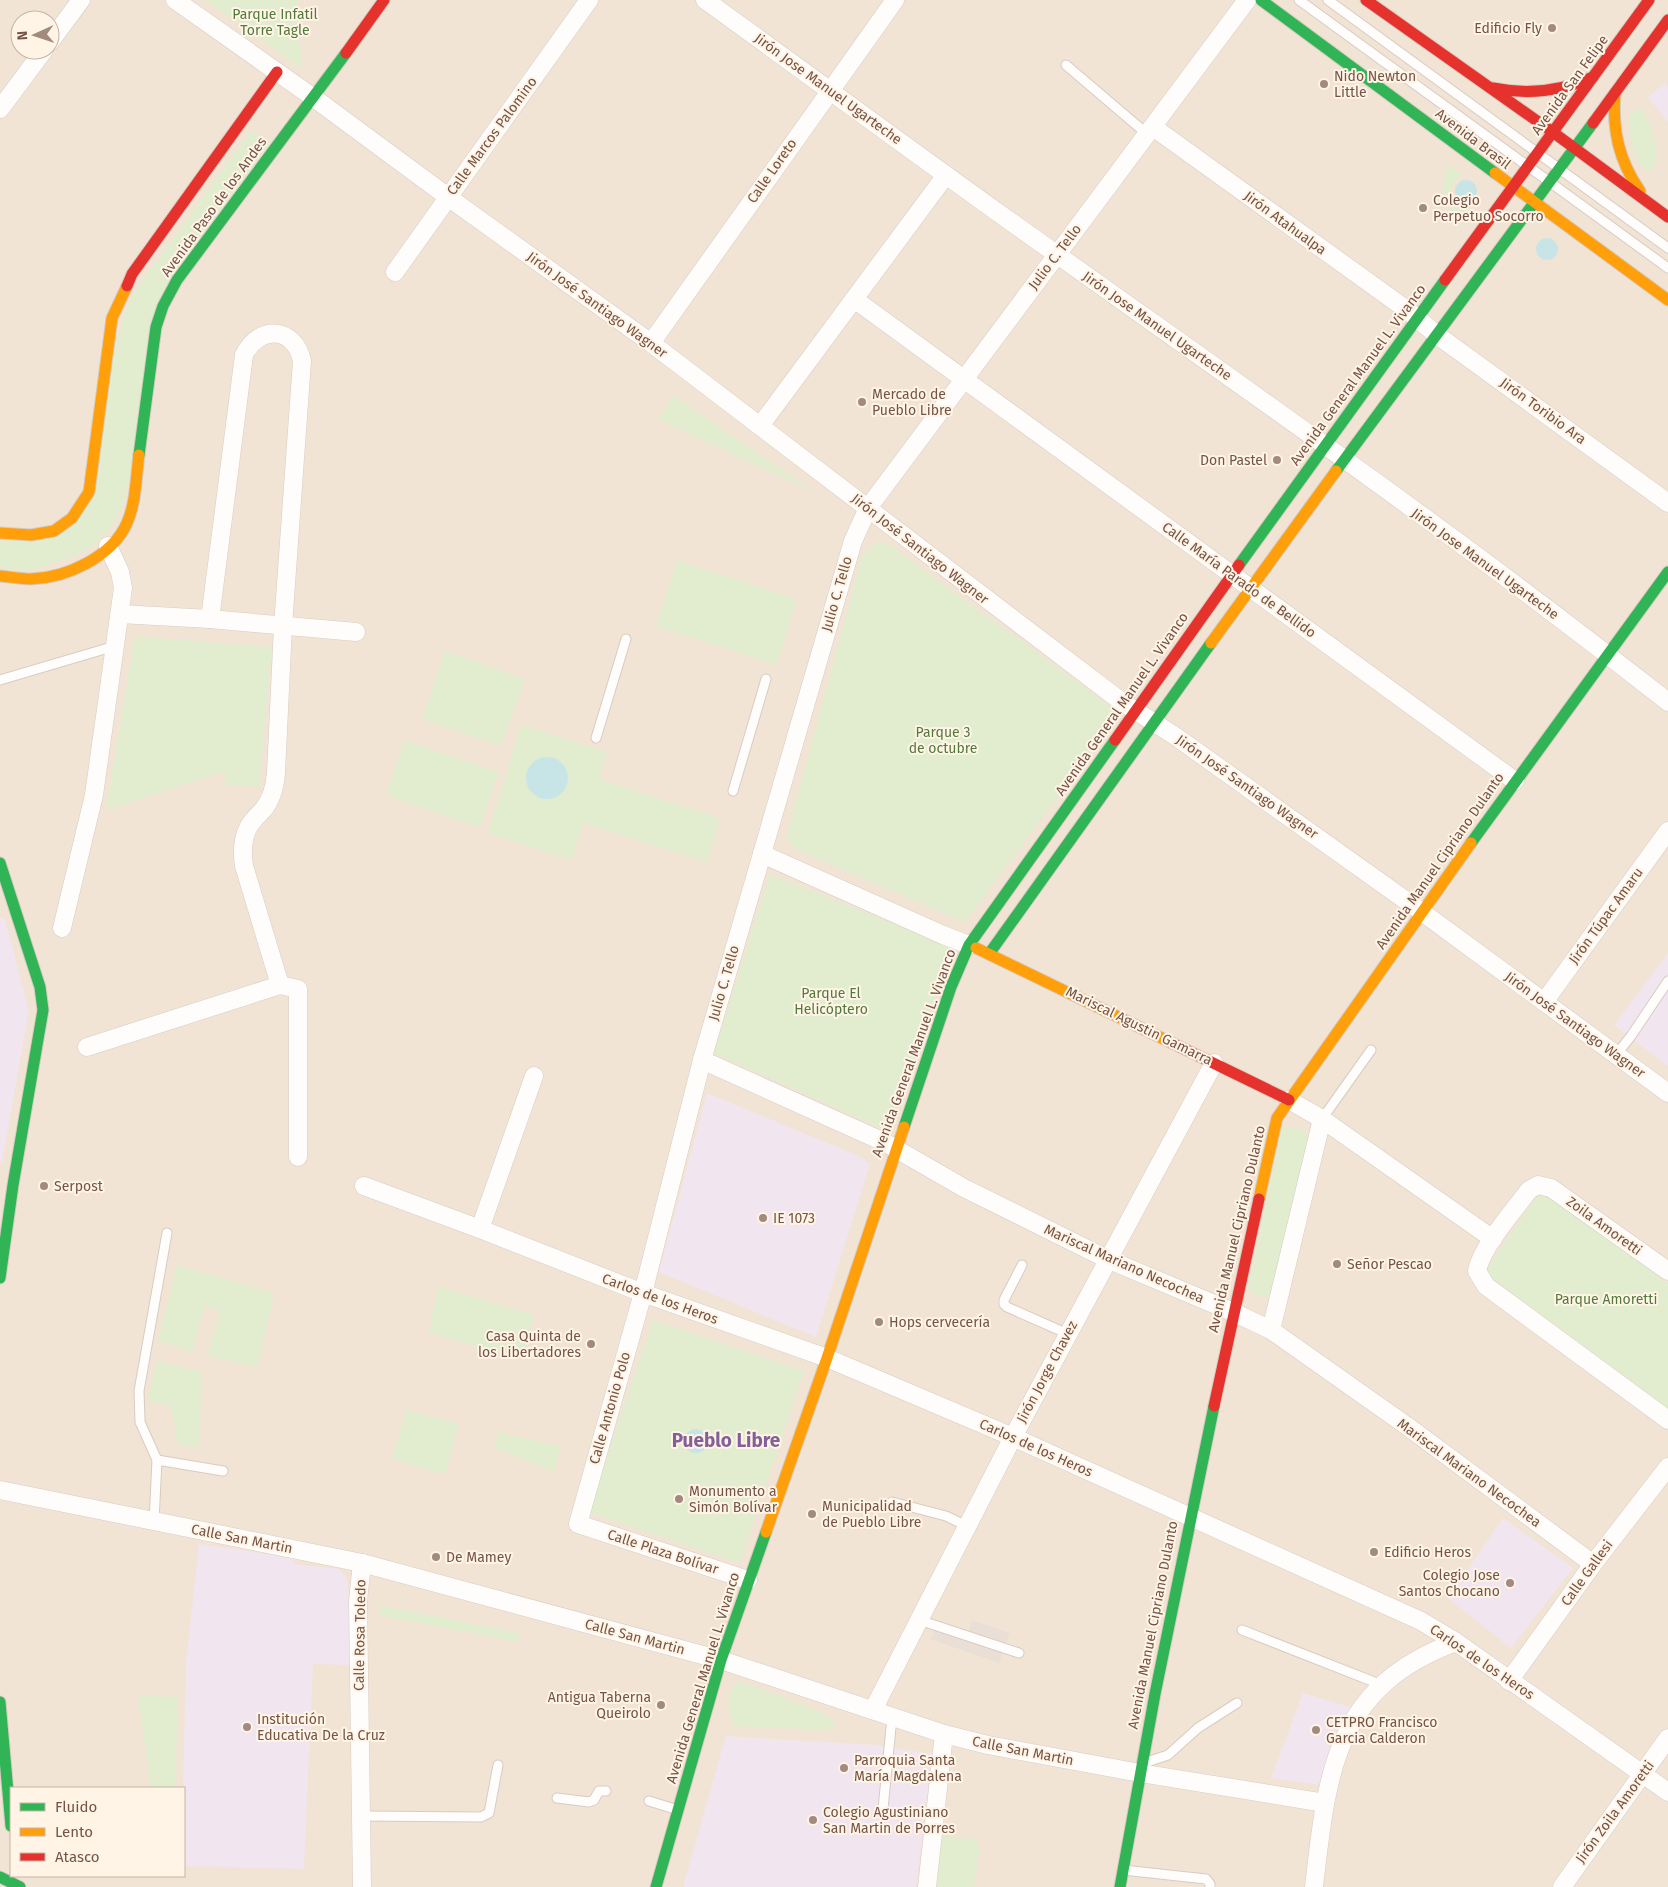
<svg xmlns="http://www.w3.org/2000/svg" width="1668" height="1887" font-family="'Fira Sans',sans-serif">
	<rect width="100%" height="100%" fill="#f6efe5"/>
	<path fill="#f2e4d5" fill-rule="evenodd" d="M0 0H1668V1887H0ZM20 20H50V50H20ZM11 1788H184V1876H11Z"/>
	<polygon fill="#e9dfd7" points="972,1620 1010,1633 999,1663 930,1639 939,1624 968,1633"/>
	<g fill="#f1e5f0">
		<polygon points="1665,83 1668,87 1668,122 1648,97"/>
		<polygon points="0,918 5,919 29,1011 2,1163 0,1162"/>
		<polygon points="1668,953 1668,1066 1614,1025"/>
		<polygon points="707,1093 861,1157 870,1164 816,1337 659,1272"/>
		<polygon points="1503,1518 1573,1568 1511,1648 1448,1598"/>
		<polygon points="199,1544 293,1558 294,1564 338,1569 347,1578 353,1665 313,1664 304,1869 184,1866 183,1788 186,1662"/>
		<polygon points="1303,1693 1353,1708 1320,1785 1271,1778"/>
		<polygon points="726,1736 876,1745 932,1754 916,1887 683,1887"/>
	</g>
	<g fill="#e2eccf">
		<polygon points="206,0 298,0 297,9 302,69"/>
		<path d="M1636 108 1642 110C1651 121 1665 162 1650 171L1644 170C1633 157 1628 133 1629 115Z"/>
		<path d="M251 130 271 145 173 276 124 502C108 538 91 552 54 563 46 566 39 569 31 570 22 572 10 569 0 568V542L73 528 123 318 133 294Z"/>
		<path d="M1446 164 1463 174C1444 188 1449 207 1472 209L1459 227 1443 193Z"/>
		<polygon points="674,396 816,493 658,419"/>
		<polygon points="885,542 1120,713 965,922 796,849 786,839 862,556 874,544"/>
		<polygon points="677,560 797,599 777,665 656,626"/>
		<polygon points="135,636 272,647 259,787 225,785 225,771 106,810"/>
		<polygon points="445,651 525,679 501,746 422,719"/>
		<polygon points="521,725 607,752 599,779 720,818 707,862 583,823 572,860 488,833"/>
		<polygon points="404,740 499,772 480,828 386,795"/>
		<polygon points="770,874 953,947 888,1131 714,1053"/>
		<polygon points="1289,1127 1305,1131 1308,1139 1272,1294 1262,1296 1252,1293 1248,1286 1282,1129"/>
		<polygon points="1548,1194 1668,1282 1668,1408 1491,1277 1487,1268 1537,1196"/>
		<polygon points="177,1265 274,1293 258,1367 207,1356 220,1312 205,1304 192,1352 158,1340"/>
		<polygon points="438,1286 534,1315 523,1359 429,1333"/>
		<polygon points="653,1320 804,1371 740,1563 588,1512"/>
		<polygon points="157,1361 202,1372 199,1448 178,1444 170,1405 148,1401"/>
		<polygon points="406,1409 459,1424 445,1474 392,1459"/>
		<polygon points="498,1432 560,1446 555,1472 495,1448"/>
		<polygon points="380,1605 520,1633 520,1642 380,1616"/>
		<path d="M738 1680 823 1713 833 1720V1730L733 1726C727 1706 725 1696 738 1680Z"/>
		<polygon points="138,1695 178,1697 175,1787 151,1788"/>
		<polygon points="941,1835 976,1839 980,1847 974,1887 935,1887"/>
	</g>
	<g fill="#c7e5e6">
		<circle cx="1466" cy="191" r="11"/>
		<circle cx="1547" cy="249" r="11"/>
		<circle cx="547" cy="778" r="21"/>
		<circle cx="696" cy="1441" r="12"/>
	</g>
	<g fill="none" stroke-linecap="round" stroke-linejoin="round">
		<g stroke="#d7ccc3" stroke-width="11">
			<g id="lane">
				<polyline points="1299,0 1668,268"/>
				<polyline points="1328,0 1668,248"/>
				<polyline points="1066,65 1147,134"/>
				<polyline points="0,680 115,646"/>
				<polyline points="596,738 626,639"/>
				<polyline points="733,791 766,679"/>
				<polyline points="1616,1055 1631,1036 1668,981"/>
				<polyline points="1322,1119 1371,1050"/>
				<polyline points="1022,1265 1004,1300 1004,1304 1007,1307 1068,1334"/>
				<polyline points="157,1460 223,1471"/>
				<polyline points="892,1502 946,1516 967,1526"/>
				<polyline points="154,1522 157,1460 140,1422 139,1391 167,1233"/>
				<polyline points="919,1620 1019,1653"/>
				<polyline points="1242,1630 1382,1685"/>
				<polyline points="1144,1763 1168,1755 1198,1728 1237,1703"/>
				<polyline points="557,1798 589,1802 594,1800 599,1791 606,1791"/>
				<polyline points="649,1801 678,1810"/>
				<polyline points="883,1809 892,1717"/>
				<polyline points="361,1816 481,1817 489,1813 498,1765"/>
				<polyline points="1123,1870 1206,1879 1210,1884 1210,1887"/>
			</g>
		</g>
		<g stroke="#d7ccc3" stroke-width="19">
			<g id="street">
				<polyline points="175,0 314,98 448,197 651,343 1122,702 1175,736 1422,912 1668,1093"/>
				<path d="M705 0C823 85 940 172 1059 256 1264 402 1471 546 1668 702"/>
				<polyline points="50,42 81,0"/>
				<polyline points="0,109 44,50"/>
				<polyline points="1153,127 1407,310 1437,335 1668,503"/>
				<polyline points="395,272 589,0"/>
				<polyline points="854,299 1515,781"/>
				<polyline points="651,343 895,0"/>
				<polyline points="760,426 946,175"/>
				<polyline points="120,614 210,619 356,632"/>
				<path d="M210 619 244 355C259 324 295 327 302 361L283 626 276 773C275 787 272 799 263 810 257 816 252 820 248 828 242 840 242 853 244 866L280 985 298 989V1157"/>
				<polyline points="762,854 943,935 969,945"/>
				<polyline points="62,928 94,795 123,588 120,572 108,546"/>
				<polyline points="1544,1002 1668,831"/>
				<polyline points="87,1047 280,985"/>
				<polyline points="702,1060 884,1142 964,1188 1107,1259 1233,1312 1271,1330 1407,1426 1593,1564"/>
				<polyline points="1289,1100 1322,1119 1493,1239"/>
				<polyline points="364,1186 480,1229 643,1293 827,1358 1013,1437 1421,1621 1456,1642 1668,1792"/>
				<polyline points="480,1229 534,1076"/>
				<path d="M1668 1271 1551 1188 1538 1185 1529 1190C1513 1212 1482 1246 1477 1271L1486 1286 1668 1420"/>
				<polyline points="1271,1330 1322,1119"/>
				<polyline points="0,1490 362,1563 721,1660 944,1734 988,1745 1140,1773 1325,1803"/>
				<polyline points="362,1563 358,1601 362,1887"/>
				<polyline points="748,1580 578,1524 643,1293 702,1060 853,541 868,508 1247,0"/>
				<polyline points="1509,1681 1593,1564 1668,1467"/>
				<polyline points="873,1710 1013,1437 1214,1063"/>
				<polyline points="927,1887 944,1734"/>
				<path d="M1314 1887C1327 1773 1334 1687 1456 1642"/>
				<polyline points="1562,1887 1668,1738"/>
			</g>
		</g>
		<g stroke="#d6cbc2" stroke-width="13">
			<g id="fast">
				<polyline points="1261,0 1495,173"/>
				<polyline points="139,455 156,327 163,306 177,280 346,53"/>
				<polyline points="1336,471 1593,123"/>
				<polyline points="1239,565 1445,280"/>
				<polyline points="1471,843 1668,572"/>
				<polyline points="0,863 40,987 43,1010 13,1185 0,1278"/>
				<polyline points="989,954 1211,643"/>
				<polyline points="904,1127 951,987 969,945 1115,740"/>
				<polyline points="0,1702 11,1826"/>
				<polyline points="0,1877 20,1887"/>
				<polyline points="656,1887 721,1660 766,1532"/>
				<polyline points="1120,1887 1155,1694 1214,1406"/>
			</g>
		</g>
		<g stroke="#d6cbc2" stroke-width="13">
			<g id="slow">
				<path d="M1615 93C1612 130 1619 161 1640 191"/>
				<polyline points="1495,173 1668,300"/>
				<polyline points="0,533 31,535 54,531 72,518 89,492 112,318 127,286"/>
				<path d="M0 576C10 577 21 579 31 579 66 578 112 557 127 523 136 503 136 477 139 455"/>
				<polyline points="1211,643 1336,471"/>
				<polyline points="976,948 1172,1043"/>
				<polyline points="1259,1199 1277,1118 1471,843"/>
				<polyline points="766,1532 827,1358 904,1127"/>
			</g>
		</g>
		<g stroke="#d6cbc2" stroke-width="13">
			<g id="jam">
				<polyline points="1366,0 1554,133 1668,217"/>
				<polyline points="346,53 384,0"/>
				<path d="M1493 88C1528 95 1560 92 1593 77"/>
				<polyline points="1593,123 1668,20"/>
				<polyline points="1445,280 1649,0"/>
				<polyline points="127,286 132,274 277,72"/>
				<polyline points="1115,740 1239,565"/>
				<polyline points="1172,1043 1289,1100"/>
				<polyline points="1214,1406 1259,1199"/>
			</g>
		</g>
		<use href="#lane" stroke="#fefdfb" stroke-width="9"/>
		<use href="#street" stroke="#fefdfb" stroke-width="18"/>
		<use href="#fast" stroke="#30b455" stroke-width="11"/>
		<use href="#slow" stroke="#ff9f0a" stroke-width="11"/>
		<use href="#jam" stroke="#e5322d" stroke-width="11"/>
	</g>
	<g fill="#a28a7e" stroke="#fff4e5" stroke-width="2">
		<circle cx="1552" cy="28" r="5"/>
		<circle cx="1324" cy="84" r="5"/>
		<circle cx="1423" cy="208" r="5"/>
		<circle cx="862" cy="402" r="5"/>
		<circle cx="1277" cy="460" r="5"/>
		<circle cx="44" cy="1186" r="5"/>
		<circle cx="763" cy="1218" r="5"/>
		<circle cx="1337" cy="1264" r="5"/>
		<circle cx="879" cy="1322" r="5"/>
		<circle cx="591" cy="1344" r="5"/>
		<circle cx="679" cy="1499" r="5"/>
		<circle cx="812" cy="1514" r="5"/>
		<circle cx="1374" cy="1552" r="5"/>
		<circle cx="436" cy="1557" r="5"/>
		<circle cx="1510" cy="1583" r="5"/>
		<circle cx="661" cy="1705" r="5"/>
		<circle cx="247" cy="1727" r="5"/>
		<circle cx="1316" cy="1730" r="5"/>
		<circle cx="844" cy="1768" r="5"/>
		<circle cx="813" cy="1820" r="5"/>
	</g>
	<g text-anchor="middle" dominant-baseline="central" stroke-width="4" stroke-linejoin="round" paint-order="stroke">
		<g font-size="14" fill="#527a3d" stroke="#fff4e5">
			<text x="275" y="14">Parque Infatil<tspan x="275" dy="16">Torre Tagle</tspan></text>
			<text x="943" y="732">Parque 3<tspan x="943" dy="16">de octubre</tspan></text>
			<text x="831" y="993">Parque El<tspan x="831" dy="16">Helicóptero</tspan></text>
			<text x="1606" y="1299">Parque Amoretti</text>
		</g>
		<g font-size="14" fill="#745446" stroke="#fff4e5" text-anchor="start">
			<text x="1542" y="28" text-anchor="end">Edificio Fly</text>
			<text x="1334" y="76">Nido Newton<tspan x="1334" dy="16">Little</tspan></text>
			<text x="1433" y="200">Colegio<tspan x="1433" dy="16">Perpetuo Socorro</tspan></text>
			<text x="872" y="394">Mercado de<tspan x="872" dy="16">Pueblo Libre</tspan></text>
			<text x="1267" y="460" text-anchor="end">Don Pastel</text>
			<text x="54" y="1186">Serpost</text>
			<text x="773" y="1218">IE 1073</text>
			<text x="1347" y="1264">Señor Pescao</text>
			<text x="889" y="1322">Hops cervecería</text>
			<text x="581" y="1336" text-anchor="end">Casa Quinta de<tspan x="581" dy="16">los Libertadores</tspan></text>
			<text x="689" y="1491">Monumento a<tspan x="689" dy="16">Simón Bolívar</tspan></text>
			<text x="822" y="1506">Municipalidad<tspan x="822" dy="16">de Pueblo Libre</tspan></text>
			<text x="1384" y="1552">Edificio Heros</text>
			<text x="446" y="1557">De Mamey</text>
			<text x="1500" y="1575" text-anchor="end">Colegio Jose<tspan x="1500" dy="16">Santos Chocano</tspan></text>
			<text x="651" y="1697" text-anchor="end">Antigua Taberna<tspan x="651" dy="16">Queirolo</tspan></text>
			<text x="257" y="1719">Institución<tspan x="257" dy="16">Educativa De la Cruz</tspan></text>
			<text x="1326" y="1722">CETPRO Francisco<tspan x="1326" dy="16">Garcia Calderon</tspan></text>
			<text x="854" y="1760">Parroquia Santa<tspan x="854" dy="16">María Magdalena</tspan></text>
			<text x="823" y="1812">Colegio Agustiniano<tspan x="823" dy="16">San Martin de Porres</tspan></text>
		</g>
		<g font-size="14" fill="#745446" stroke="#fff4e5">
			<text transform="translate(1570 85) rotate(-54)">Avenida San Felipe</text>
			<text transform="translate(828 89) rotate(36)">Jirón Jose Manuel Ugarteche</text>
			<text transform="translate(492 136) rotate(-54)">Calle Marcos Palomino</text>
			<text transform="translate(1473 139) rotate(37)">Avenida Brasil</text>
			<text transform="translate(772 171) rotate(-55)">Calle Loreto</text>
			<text transform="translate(214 207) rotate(-54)">Avenida Paso de los Andes</text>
			<text transform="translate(1285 223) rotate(36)">Jirón Atahualpa</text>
			<text transform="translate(1055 257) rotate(-53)">Julio C. Tello</text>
			<text transform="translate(597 305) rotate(36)">Jirón José Santiago Wagner</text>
			<text transform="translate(1157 326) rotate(35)">Jirón Jose Manuel Ugarteche</text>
			<text transform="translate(1358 375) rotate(-54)">Avenida General Manuel L. Vivanco</text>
			<text transform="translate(1543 411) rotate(36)">Jirón Toribio Ara</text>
			<text transform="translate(920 549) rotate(38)">Jirón José Santiago Wagner</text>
			<text transform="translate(1485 564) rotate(36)">Jirón Jose Manuel Ugarteche</text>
			<text transform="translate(1239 580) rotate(36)">Calle María Parado de Bellido</text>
			<text transform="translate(837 594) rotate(-74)">Julio C. Tello</text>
			<text transform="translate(1122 704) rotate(-55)">Avenida General Manuel L. Vivanco</text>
			<text transform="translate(1247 787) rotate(35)">Jirón José Santiago Wagner</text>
			<text transform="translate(1440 861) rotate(-55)">Avenida Manuel Cipriano Dulanto</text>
			<text transform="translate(1606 916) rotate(-54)">Jirón Túpac Amaru</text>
			<text transform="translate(724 983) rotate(-74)">Julio C. Tello</text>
			<text transform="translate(1575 1025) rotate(36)">Jirón José Santiago Wagner</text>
			<text transform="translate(1139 1026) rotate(26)">Mariscal Agustin Gamarra</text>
			<text transform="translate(914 1053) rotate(-70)">Avenida General Manuel L. Vivanco</text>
			<text transform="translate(1604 1226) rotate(36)">Zoila Amoretti</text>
			<text transform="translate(1237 1229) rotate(-77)">Avenida Manuel Cipriano Dulanto</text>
			<text transform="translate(1124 1264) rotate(24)">Mariscal Mariano Necochea</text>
			<text transform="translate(660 1299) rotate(20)">Carlos de los Heros</text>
			<text transform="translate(1047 1372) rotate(-62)">Jirón Jorge Chavez</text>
			<text transform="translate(610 1408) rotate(-74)">Calle Antonio Polo</text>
			<text transform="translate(1036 1448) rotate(24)">Carlos de los Heros</text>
			<text transform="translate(1469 1473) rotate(36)">Mariscal Mariano Necochea</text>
			<text transform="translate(242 1539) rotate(11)">Calle San Martin</text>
			<text transform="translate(663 1552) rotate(18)">Calle Plaza Bolívar</text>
			<text transform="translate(1587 1573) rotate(-54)">Calle Gallesi</text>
			<text transform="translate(1153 1625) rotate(-79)">Avenida Manuel Cipriano Dulanto</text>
			<text transform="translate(360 1635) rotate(-89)">Calle Rosa Toledo</text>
			<text transform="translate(635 1637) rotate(15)">Calle San Martin</text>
			<text transform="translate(1482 1662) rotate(34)">Carlos de los Heros</text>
			<text transform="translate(703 1678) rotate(-73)">Avenida General Manuel L. Vivanco</text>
			<text transform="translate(1023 1751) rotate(11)">Calle San Martin</text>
			<text transform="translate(1615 1812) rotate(-54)">Jirón Zoila Amoretti</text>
		</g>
		<g font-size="19" font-weight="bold" fill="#836198" stroke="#fff4e5">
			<text x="726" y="1440">Pueblo Libre</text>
		</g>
	</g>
	<rect x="10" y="1787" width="175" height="90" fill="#fff4e5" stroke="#c7b4a5"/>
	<rect x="20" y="1803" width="25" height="8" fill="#30b455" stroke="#c7b4a5"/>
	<text x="55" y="1812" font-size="15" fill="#745446">Fluido</text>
	<rect x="20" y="1828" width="25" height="8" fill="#ff9f0a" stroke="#c7b4a5"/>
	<text x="55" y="1837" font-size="15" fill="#745446">Lento</text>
	<rect x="20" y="1853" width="25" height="8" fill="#e5322d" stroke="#c7b4a5"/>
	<text x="55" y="1862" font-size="15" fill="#745446">Atasco</text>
	<g transform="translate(35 35) rotate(267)"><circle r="24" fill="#fff4e5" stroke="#c7b4a5"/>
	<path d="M0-4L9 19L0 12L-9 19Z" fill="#a28a7e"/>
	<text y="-8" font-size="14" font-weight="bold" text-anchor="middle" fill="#745446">N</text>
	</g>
</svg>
